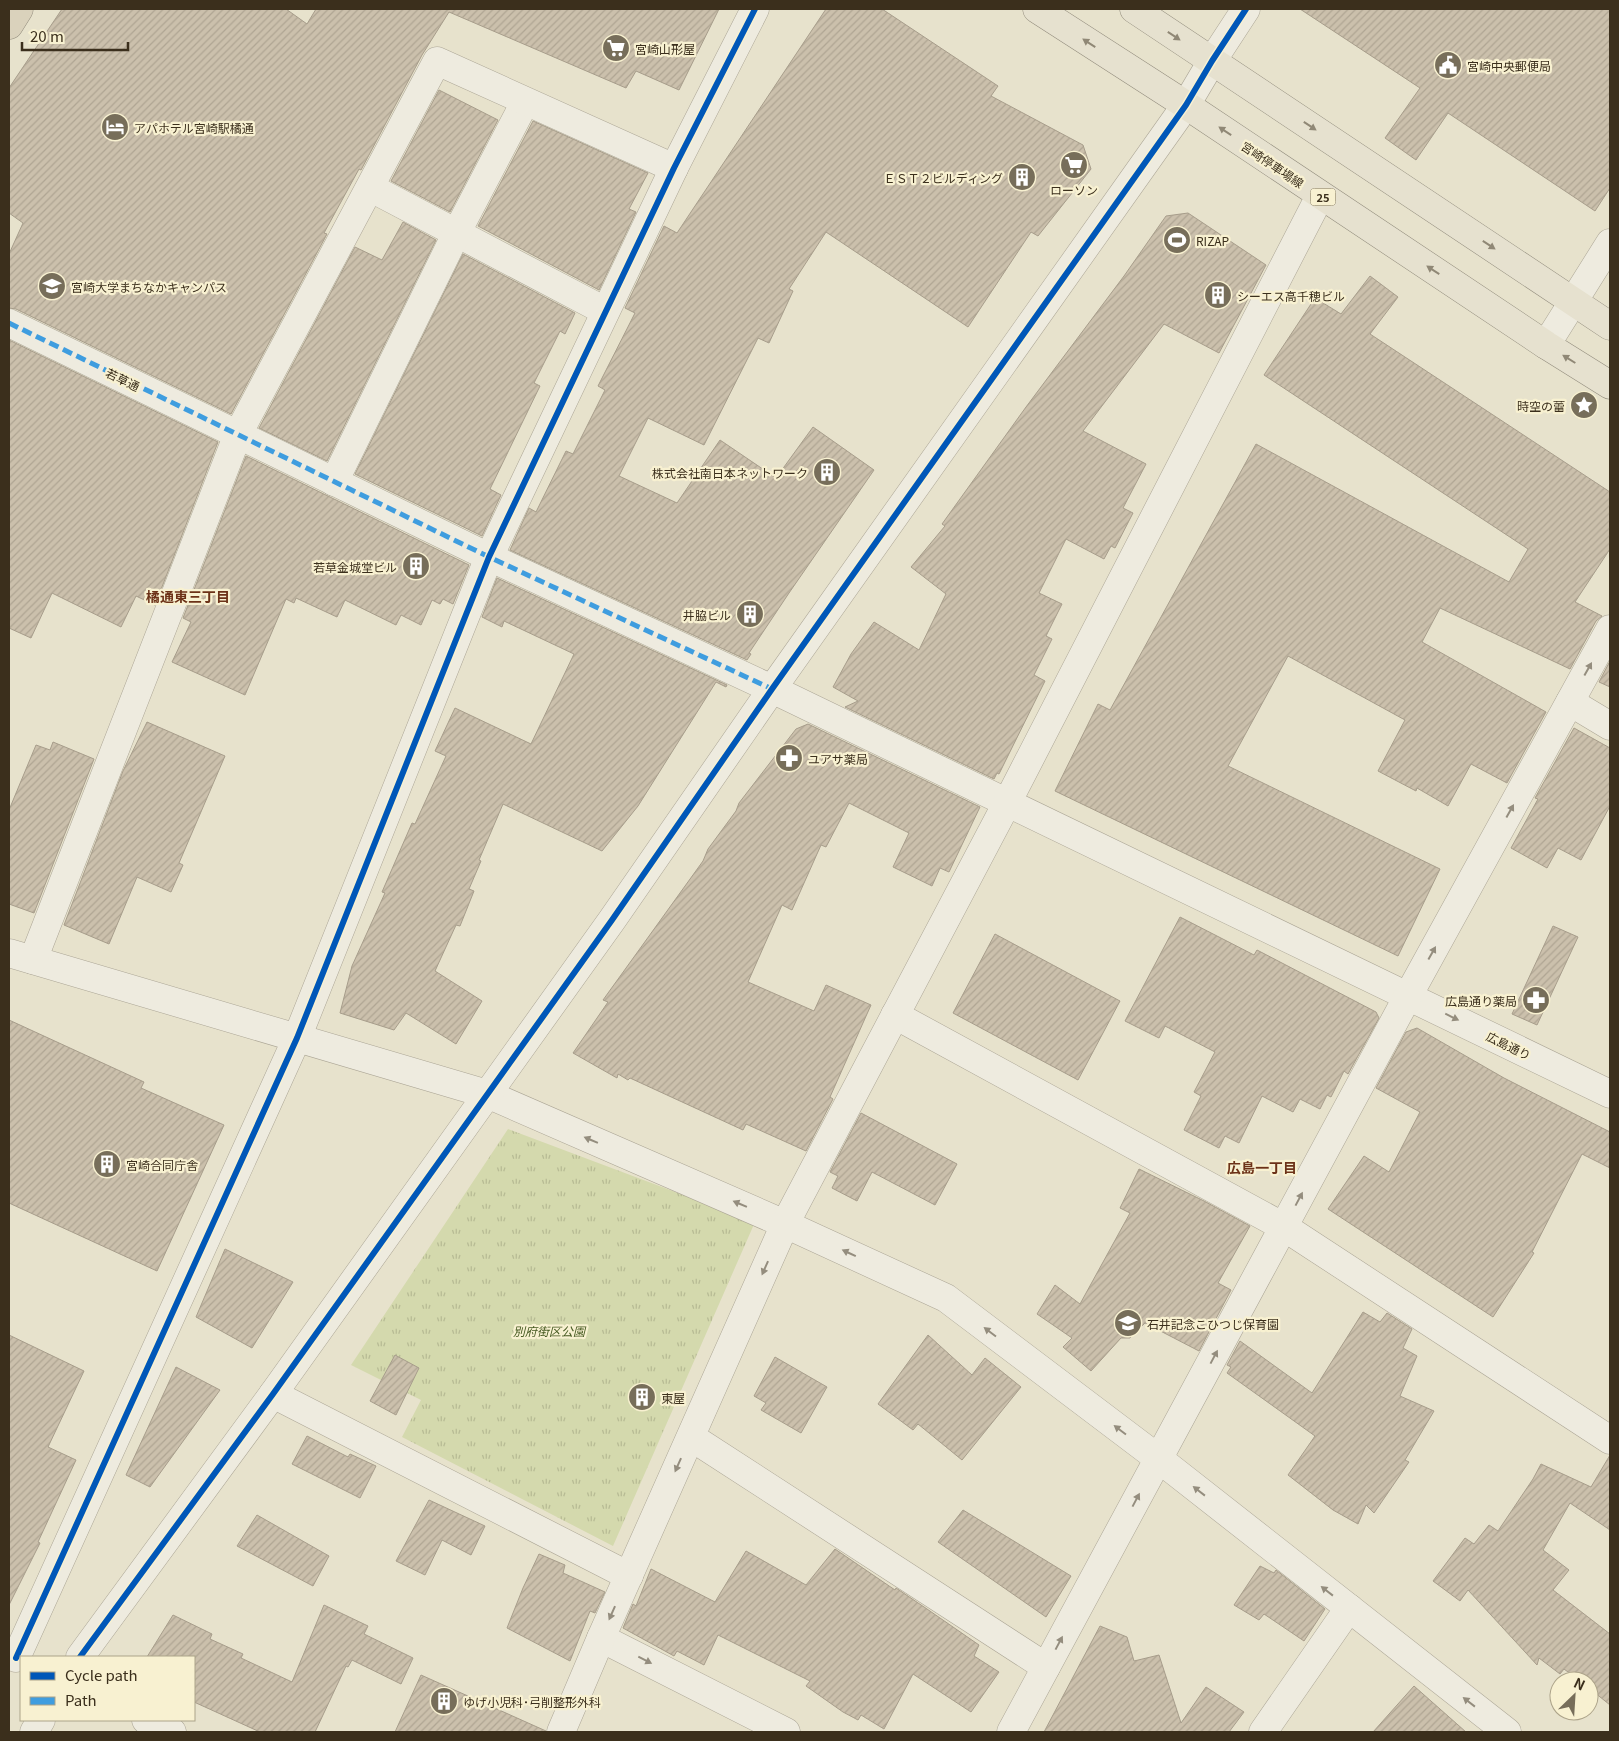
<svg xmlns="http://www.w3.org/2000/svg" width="1619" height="1741" font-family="Georgia,'Noto Sans JP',serif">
	<defs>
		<pattern id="grass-tufts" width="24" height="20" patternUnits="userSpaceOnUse" patternTransform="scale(1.25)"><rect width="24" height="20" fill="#d4d9ad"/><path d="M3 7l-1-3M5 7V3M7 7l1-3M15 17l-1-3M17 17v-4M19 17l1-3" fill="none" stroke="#b7bb94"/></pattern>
		<pattern id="building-hatch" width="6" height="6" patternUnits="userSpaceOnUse" patternTransform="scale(1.25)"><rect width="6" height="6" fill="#cbc0ac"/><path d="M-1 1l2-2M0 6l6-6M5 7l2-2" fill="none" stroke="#afa593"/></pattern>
	</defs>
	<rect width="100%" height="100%" fill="#e7e2cc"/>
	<polygon fill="url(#grass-tufts)" points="508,1129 755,1222 613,1546 402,1437 421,1400 351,1365"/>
	<g fill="url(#building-hatch)" stroke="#a79d8b">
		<polygon points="62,9 286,9 307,24 316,9 719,9 679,90 636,71 626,88 449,12 422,55 361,170 359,169 324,233 327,234 231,414 16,309 9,308 9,254 23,223 9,213 9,88"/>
		<polygon points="826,9 882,9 998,86 991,96 1083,145 1091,169 1038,236 1031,232 968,327 826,232 789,289 793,291 769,343 758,338 704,445 648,418 619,476 677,503 720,440 776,478 813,427 874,470 789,593 749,653 751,654 747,660 510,550 529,508 536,512 566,451 573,454 605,390 598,386 635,313 625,308 664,226 677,233"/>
		<polygon points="1300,9 1610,9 1610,188 1595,211 1448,113 1416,160 1385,138 1420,88"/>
		<polygon points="439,90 498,120 450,212 391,181"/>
		<polygon points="533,121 648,173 629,209 636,212 599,290 478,226"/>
		<polygon points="1188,213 1266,265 1219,353 1164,324 1083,431 1146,464 1123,508 1133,513 1115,548 1111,546 1104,559 1066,539 1039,593 1062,604 1046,636 1052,639 1034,675 1045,681 999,774 997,773 994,779 845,707 858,701 833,687 851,654 874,622 919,650 946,594 911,567 945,526 942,524 1026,407 1124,276 1166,216"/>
		<polygon points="403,222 436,240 327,461 259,428 355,247 382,260"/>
		<polygon points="463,254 575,313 565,334 560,331 534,383 540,386 490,489 501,495 482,536 355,474"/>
		<polygon points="1370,276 1398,297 1370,334 1610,492 1610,549 1575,602 1602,616 1596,621 1570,669 1440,608 1422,642 1546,712 1507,783 1471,764 1448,806 1417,788 1416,791 1378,771 1405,720 1288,656 1228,766 1440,869 1398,956 1055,791 1098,704 1110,710 1256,444 1509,582 1528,549 1264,375 1315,298 1341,314"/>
		<polygon points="9,340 218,442 155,605 136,596 121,627 52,593 31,638 9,628"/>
		<polygon points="246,456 469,565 453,604 443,599 440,604 432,600 421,625 401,615 396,625 345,600 337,617 296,598 294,603 286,599 245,695 172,662 191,622 183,618"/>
		<polygon points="497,578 727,685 726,687 716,682 638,806 602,851 503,804 479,860 481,861 469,889 474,891 460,926 456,925 435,971 482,1001 456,1044 406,1013 394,1030 340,1013 352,966 385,893 382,892 412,823 415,824 446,756 435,751 455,708 531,744 574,654 504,621 502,627 482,617"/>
		<polygon points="1610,661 1610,687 1599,682"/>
		<polygon points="147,722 225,756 179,863 183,865 171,892 137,877 109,944 64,925 123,771"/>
		<polygon points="808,724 980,807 949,872 940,868 932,886 893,867 909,833 849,803 826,847 821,845 792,910 782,905 748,982 814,1011 826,985 871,1005 830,1097 833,1099 806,1151 746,1124 743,1130 630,1078 628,1080 618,1074 617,1078 573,1053 608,1002 603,1000 703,861 708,849 736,811 739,803 796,729"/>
		<polygon points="1574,728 1610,748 1610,806 1581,860 1558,848 1547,868 1511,848 1538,799 1535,798"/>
		<polygon points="53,742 94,759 34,913 9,904 9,810 36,745 50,750"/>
		<polygon points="1180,917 1254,955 1257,950 1376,1012 1379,1018 1348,1074 1344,1071 1331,1097 1327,1095 1320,1109 1300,1099 1293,1112 1262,1096 1239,1143 1225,1136 1219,1148 1184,1130 1201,1096 1194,1092 1215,1052 1165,1026 1159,1038 1125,1021"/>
		<polygon points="1553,926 1578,937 1537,1025 1512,1014"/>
		<polygon points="995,934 1120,1001 1078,1080 953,1013"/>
		<polygon points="9,1020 144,1082 141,1088 224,1125 157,1271 9,1203"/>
		<polygon points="1417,1028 1504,1078 1610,1132 1610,1168 1582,1154 1532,1252 1534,1253 1493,1317 1328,1209 1364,1156 1389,1172 1420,1112 1376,1088 1406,1032"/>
		<polygon points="861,1113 957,1164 935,1205 872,1172 857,1201 832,1188 838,1176 830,1172"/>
		<polygon points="1139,1169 1204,1201 1250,1226 1218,1283 1231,1290 1199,1351 1145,1323 1130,1338 1121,1338 1091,1371 1063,1347 1072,1338 1037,1314 1055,1285 1080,1304 1130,1213 1120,1208"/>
		<polygon points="225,1249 293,1282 252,1348 196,1317"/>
		<polygon points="1363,1312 1380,1322 1387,1313 1412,1329 1403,1348 1417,1356 1400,1396 1434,1411 1405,1460 1409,1462 1374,1513 1366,1505 1358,1524 1333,1510 1288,1475 1315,1436 1227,1373 1231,1367 1227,1365 1240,1341 1312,1393"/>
		<polygon points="9,1335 84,1371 48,1447 76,1460 38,1542 40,1543 9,1605"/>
		<polygon points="928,1335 972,1375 985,1358 1021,1387 962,1460 918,1424 913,1430 878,1404"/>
		<polygon points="395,1355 419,1368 396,1415 370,1401"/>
		<polygon points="775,1357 827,1387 801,1433 761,1410 766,1403 754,1396"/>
		<polygon points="176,1367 220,1390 150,1487 126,1475"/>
		<polygon points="307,1436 348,1457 350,1454 376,1466 360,1498 292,1464"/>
		<polygon points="1610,1455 1610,1530 1570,1503 1543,1550 1569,1570 1553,1590 1610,1634 1610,1705 1589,1688 1589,1681 1580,1681 1564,1669 1560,1674 1539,1658 1537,1665 1468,1590 1460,1601 1433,1581 1465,1538 1474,1544 1489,1525 1498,1531 1533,1479 1541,1464 1591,1487"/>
		<polygon points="429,1500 485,1526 471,1555 442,1540 425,1575 396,1561"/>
		<polygon points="963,1510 1071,1576 1046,1617 938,1542"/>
		<polygon points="257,1515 329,1556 313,1586 237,1546"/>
		<polygon points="835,1549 895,1590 896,1588 927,1609 979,1645 974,1656 999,1672 971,1712 913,1674 884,1729 861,1715 858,1720 843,1712 806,1686 810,1681 718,1635 704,1665 677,1651 674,1656 623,1628 633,1604 636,1606 651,1569 715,1602 746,1551 806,1585"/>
		<polygon points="539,1554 565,1565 563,1573 605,1592 595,1613 590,1611 570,1661 507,1628 523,1588"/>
		<polygon points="1260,1566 1274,1573 1276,1570 1325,1609 1304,1641 1264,1614 1259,1620 1234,1605"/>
		<polygon points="324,1605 368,1626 364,1634 413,1658 401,1684 352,1660 348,1667 346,1666 315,1732 260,1732 194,1702 194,1657 147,1657 173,1615 212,1634 210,1639 243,1654 241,1658 292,1682"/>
		<polygon points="1100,1626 1127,1637 1134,1661 1159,1655 1181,1723 1206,1687 1244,1712 1229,1732 1044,1732"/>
		<polygon points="421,1675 546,1731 546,1732 395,1732"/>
		<polygon points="1414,1686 1466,1732 1373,1732"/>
	</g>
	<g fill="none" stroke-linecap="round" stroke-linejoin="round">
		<g stroke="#aca696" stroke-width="29">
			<g id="minor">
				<polyline points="371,188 605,311"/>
				<polyline points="9,323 489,557 772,689 1610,1094"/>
				<polyline points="1546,345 1610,243"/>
				<polyline points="334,482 457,232 525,102"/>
				<polyline points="1570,702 1610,726"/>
				<polyline points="9,953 487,1094 785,1224 946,1298 1159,1459 1507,1732"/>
				<polyline points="33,960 238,434 437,61 674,168"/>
				<polyline points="895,1015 1284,1227 1610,1440"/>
				<polyline points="273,1394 629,1576"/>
				<polyline points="691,1437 1046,1667"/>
				<polyline points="601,1638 786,1732"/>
				<polyline points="80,1657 273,1394 612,920 772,689 1186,105 1212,61 1246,9"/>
				<polyline points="16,1658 297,1038 489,557 674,168 755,9"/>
				<polyline points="146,1720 172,1732"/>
				<polyline points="34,1732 41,1720"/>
				<polyline points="561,1732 601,1638 785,1224 1007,803 1320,196"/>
				<polyline points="1011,1732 1408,996 1610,629"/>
				<polyline points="1263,1732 1349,1608"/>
			</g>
		</g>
		<g stroke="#918b7c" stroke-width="29">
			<g id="major">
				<polyline points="1037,9 1186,105 1546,345 1610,385"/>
				<polyline points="1134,9 1610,326"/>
			</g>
		</g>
		<g stroke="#918b7c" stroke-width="29">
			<polyline id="highway" points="9,25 19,9"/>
		</g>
		<use href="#minor" stroke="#eeebdf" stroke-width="28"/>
		<use href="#major" stroke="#e6e1cf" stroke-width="28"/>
		<use href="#highway" stroke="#dad2bc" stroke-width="28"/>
		<polyline stroke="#3f9ddf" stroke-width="5" stroke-dasharray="10 5" stroke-linecap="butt" points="9,323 489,557 772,689"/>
		<g stroke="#f8f1d1" stroke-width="9">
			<g id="cycleway">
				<polyline points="80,1657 273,1394 612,920 772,689 1186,105 1212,61 1246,9"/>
				<polyline points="16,1658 297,1038 489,557 674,168 755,9"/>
			</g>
		</g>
		<use href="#cycleway" stroke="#0057b8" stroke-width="6"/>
	</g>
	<defs><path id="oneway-solid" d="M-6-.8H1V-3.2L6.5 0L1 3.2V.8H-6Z" transform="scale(1.25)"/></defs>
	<g fill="#908876">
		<use href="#oneway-solid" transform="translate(1174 36) rotate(34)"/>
		<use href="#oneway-solid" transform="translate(1089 43) rotate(-147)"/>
		<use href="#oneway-solid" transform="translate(1310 126) rotate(34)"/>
		<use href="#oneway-solid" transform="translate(1225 131) rotate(-146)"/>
		<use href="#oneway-solid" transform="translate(1489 245) rotate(34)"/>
		<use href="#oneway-solid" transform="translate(1433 270) rotate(-147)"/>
		<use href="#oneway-solid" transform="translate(1569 359) rotate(-148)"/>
	</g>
	<g fill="#948d7e">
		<use href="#oneway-solid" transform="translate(1588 669) rotate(-61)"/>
		<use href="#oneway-solid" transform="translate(1510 811) rotate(-61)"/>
		<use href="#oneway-solid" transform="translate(1432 953) rotate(-61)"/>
		<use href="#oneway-solid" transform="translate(1452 1017) rotate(26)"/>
		<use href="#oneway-solid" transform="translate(591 1140) rotate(-157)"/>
		<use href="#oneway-solid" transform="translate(1299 1199) rotate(-62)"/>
		<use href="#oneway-solid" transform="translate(740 1204) rotate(-157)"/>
		<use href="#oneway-solid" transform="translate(849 1253) rotate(-155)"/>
		<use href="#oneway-solid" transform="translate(765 1268) rotate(114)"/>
		<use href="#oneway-solid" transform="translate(990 1332) rotate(-143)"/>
		<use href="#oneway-solid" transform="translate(1214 1357) rotate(-62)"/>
		<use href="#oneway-solid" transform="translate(1120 1430) rotate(-143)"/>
		<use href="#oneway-solid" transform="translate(678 1465) rotate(114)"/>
		<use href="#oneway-solid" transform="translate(1199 1491) rotate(-142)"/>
		<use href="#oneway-solid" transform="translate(1136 1500) rotate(-62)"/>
		<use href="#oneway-solid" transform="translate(1327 1591) rotate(-142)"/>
		<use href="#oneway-solid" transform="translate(612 1613) rotate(114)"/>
		<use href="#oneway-solid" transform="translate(1059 1643) rotate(-62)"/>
		<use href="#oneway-solid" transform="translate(645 1660) rotate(27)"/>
		<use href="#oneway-solid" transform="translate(1469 1702) rotate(-142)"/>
	</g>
	<defs>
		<g id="supermarket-disc" transform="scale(1.4375)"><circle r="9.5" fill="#776e5a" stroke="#f8f1d1"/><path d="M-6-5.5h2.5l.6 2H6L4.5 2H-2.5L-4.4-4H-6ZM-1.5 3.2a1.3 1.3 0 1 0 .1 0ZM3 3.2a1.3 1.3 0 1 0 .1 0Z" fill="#fff"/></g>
		<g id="civic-disc" transform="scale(1.4375)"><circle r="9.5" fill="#776e5a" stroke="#f8f1d1"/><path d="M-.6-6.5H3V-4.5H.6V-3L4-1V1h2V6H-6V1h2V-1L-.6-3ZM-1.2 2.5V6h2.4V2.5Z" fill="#fff"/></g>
		<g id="hotel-disc" transform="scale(1.4375)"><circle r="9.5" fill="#776e5a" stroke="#f8f1d1"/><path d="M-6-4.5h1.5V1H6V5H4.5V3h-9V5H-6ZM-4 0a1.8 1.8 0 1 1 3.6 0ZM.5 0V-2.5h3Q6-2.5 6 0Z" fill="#fff"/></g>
		<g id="building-disc" transform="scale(1.4375)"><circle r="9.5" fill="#776e5a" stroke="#f8f1d1"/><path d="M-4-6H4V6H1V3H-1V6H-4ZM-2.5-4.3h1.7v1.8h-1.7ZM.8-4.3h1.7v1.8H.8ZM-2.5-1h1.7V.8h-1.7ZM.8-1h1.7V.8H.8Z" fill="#fff"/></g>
		<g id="stadium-disc" transform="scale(1.4375)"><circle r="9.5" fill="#776e5a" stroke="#f8f1d1"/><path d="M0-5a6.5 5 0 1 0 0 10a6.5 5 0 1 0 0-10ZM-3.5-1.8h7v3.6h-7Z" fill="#fff"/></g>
		<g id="university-disc" transform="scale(1.4375)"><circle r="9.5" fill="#776e5a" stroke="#f8f1d1"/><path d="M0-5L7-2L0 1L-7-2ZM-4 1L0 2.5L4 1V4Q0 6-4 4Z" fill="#fff"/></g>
		<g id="sight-disc" transform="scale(1.4375)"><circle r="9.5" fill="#776e5a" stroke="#f8f1d1"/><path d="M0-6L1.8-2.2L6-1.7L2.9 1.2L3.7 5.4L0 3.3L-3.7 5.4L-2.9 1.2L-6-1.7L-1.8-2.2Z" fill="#fff"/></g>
		<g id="pharmacy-disc" transform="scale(1.4375)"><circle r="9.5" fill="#776e5a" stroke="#f8f1d1"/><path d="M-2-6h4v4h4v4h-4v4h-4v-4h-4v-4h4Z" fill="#fff"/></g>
		<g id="school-disc" transform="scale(1.4375)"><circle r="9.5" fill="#776e5a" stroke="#f8f1d1"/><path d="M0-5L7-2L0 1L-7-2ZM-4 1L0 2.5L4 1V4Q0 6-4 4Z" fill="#fff"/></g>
	</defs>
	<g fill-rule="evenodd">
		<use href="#supermarket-disc" x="616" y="48"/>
		<use href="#civic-disc" x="1448" y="65"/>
		<use href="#hotel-disc" x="115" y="127"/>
		<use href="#supermarket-disc" x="1074" y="165"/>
		<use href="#building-disc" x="1022" y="177"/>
		<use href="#stadium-disc" x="1177" y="240"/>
		<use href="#university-disc" x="52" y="286"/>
		<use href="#building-disc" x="1218" y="295"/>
		<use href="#sight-disc" x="1584" y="405"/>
		<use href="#building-disc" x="827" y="472"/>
		<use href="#building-disc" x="416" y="566"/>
		<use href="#building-disc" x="750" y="614"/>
		<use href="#pharmacy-disc" x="789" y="758"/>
		<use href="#pharmacy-disc" x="1536" y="1000"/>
		<use href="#building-disc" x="107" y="1164"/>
		<use href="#school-disc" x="1128" y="1323"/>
		<use href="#building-disc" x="642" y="1397"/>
		<use href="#building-disc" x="444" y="1701"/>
	</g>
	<g text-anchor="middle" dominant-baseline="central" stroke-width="4.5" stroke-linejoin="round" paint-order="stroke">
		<rect fill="#f8f1d1" stroke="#746952" stroke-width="1" x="1310.5" y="188.5" width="25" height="17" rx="4"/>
		<g font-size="11" font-weight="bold" fill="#3b2f1c">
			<text x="1323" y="197">25</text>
		</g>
		<g font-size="12" fill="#3b2f1c" stroke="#f8f1d1" text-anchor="start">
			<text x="635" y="48">宮崎山形屋</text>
			<text x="1467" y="65">宮崎中央郵便局</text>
			<text x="134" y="127">アパホテル宮崎駅橘通</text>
			<text x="1003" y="177" text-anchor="end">ＥＳＴ２ビルディング</text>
			<text x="1074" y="189" text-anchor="middle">ローソン</text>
			<text x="1196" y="240">RIZAP</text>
			<text x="71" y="286">宮崎大学まちなかキャンパス</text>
			<text x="1237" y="295">シーエス高千穂ビル</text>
			<text x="1565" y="405" text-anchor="end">時空の蕾</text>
			<text x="808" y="472" text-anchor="end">株式会社南日本ネットワーク</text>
			<text x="397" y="566" text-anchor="end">若草金城堂ビル</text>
			<text x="731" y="614" text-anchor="end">井脇ビル</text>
			<text x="808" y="758">ユアサ薬局</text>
			<text x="1517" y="1000" text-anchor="end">広島通り薬局</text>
			<text x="126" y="1164">宮崎合同庁舎</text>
			<text x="1147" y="1323">石井記念こひつじ保育園</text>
			<text x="661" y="1397">東屋</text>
			<text x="463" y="1701">ゆげ小児科･弓削整形外科</text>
		</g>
		<g font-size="12" fill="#3b2f1c" stroke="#f8f1d1">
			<text transform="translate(1273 164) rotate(34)">宮崎停車場線</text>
			<text transform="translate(123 379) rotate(26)">若草通</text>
			<text transform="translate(1509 1045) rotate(26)">広島通り</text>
		</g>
		<g font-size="12" font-style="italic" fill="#465a21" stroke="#f8f1d1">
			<text x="549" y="1330">別府街区公園</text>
		</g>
		<g font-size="14" font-weight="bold" fill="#6c3218" stroke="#f8f1d1">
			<text x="188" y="596">橘通東三丁目</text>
			<text x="1262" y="1167">広島一丁目</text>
		</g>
	</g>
	<rect width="1619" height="1741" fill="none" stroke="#3b2f1c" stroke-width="20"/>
	<rect x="20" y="1656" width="175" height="65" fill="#f8f1d1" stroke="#aca389"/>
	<rect x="30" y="1672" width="25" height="8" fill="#0057b8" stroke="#aca389"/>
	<text x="65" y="1681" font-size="15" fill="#3b2f1c">Cycle path</text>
	<rect x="30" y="1697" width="25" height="8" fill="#3f9ddf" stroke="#aca389"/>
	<text x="65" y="1706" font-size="15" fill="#3b2f1c">Path</text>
	<g transform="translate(1574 1696) rotate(25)"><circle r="24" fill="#f8f1d1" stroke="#aca389"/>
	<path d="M0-4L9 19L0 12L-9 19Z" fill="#776e5a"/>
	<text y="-8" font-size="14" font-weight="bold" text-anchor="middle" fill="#3b2f1c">N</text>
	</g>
	<path d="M22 42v8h106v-8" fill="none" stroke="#3b2f1c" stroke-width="2.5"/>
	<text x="30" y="42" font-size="15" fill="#3b2f1c" stroke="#f8f1d1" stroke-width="4" paint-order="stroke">20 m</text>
</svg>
